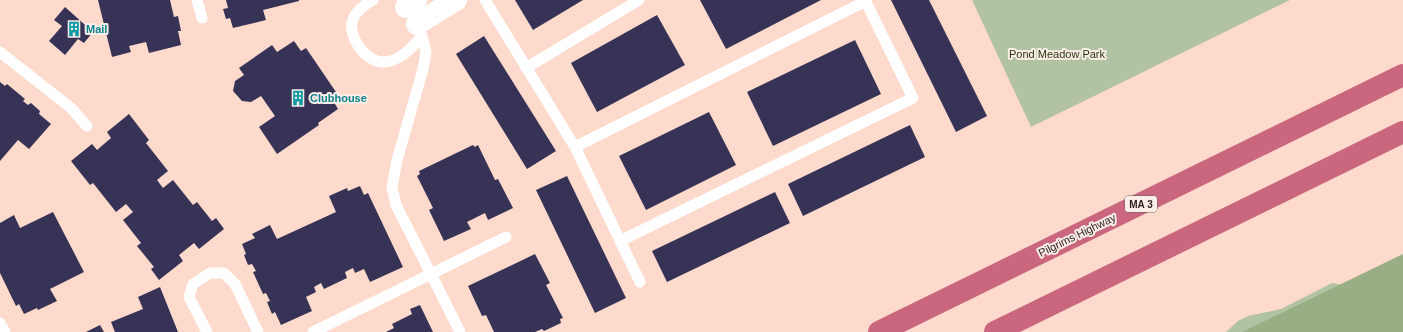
<svg xmlns="http://www.w3.org/2000/svg" width="1403" height="332" font-family="Arial,sans-serif">
	<rect width="100%" height="100%" fill="#fedacc"/>
	<g fill="#b2c3a3">
		<polygon points="972,0 1290,0 1031,127"/>
		<polygon points="1332,283 1350,286 1313,332 1226,332 1238,321 1248,316 1281,309"/>
	</g>
	<polygon fill="#99ae85" points="1403,254 1403,332 1242,332"/>
	<g fill="#363356">
		<polygon points="98,0 170,0 174,17 178,16 181,31 178,31 181,45 149,53 146,42 129,46 131,52 112,57"/>
		<polygon points="226,0 299,0 299,1 263,10 266,20 233,28 230,18 226,19 223,9 228,8"/>
		<polygon points="515,0 583,0 533,30"/>
		<polygon points="700,0 821,0 726,49"/>
		<polygon points="891,0 929,0 987,116 956,132"/>
		<polygon points="65,7 93,32 84,43 78,39 65,55 49,41 62,26 54,20"/>
		<polygon points="657,15 685,65 597,112 571,63"/>
		<polygon points="484,36 556,151 527,169 456,54"/>
		<polygon points="855,40 881,94 773,146 747,92"/>
		<polygon points="294,41 301,51 306,48 338,95 332,99 338,109 318,123 319,125 277,154 259,127 275,116 261,96 251,102 242,101 233,91 235,81 244,75 239,68 272,45 277,52"/>
		<polygon points="0,82 5,86 7,84 25,99 23,101 28,105 31,103 40,111 39,114 51,124 29,149 18,140 0,161"/>
		<polygon points="709,112 736,165 646,210 619,156"/>
		<polygon points="129,114 149,140 146,143 168,171 157,180 163,188 173,180 193,205 197,202 212,221 216,218 224,229 199,249 194,243 179,255 183,261 159,280 151,269 154,267 137,246 141,243 123,220 133,212 126,204 116,212 93,183 90,185 71,161 92,144 97,150 111,138 107,132"/>
		<polygon points="910,125 925,157 803,216 788,184"/>
		<polygon points="473,145 475,147 478,145 495,180 498,179 513,208 488,220 485,213 467,222 471,229 444,241 429,210 433,208 417,176 420,174 419,171"/>
		<polygon points="567,176 626,298 595,313 536,190"/>
		<polygon points="360,186 364,195 368,193 403,267 370,282 364,269 355,273 353,268 345,272 347,278 324,289 321,283 314,287 316,292 306,297 312,311 281,325 275,312 272,314 267,302 270,301 266,293 263,294 253,272 256,271 252,264 248,265 244,255 246,254 242,244 255,238 252,234 270,225 277,239 336,212 329,196 347,188 348,191"/>
		<polygon points="775,192 790,223 667,282 652,251"/>
		<polygon points="53,212 84,272 50,289 57,301 38,310 37,308 24,314 19,304 16,306 0,273 0,223 14,215 20,228"/>
		<polygon points="535,254 550,283 546,285 563,318 560,319 561,323 544,331 542,329 535,332 494,332 486,315 482,316 468,286"/>
		<polygon points="160,287 178,332 115,332 111,322 143,309 138,297"/>
		<polygon points="420,305 433,332 386,332 394,328 392,324 412,314 410,309"/>
		<polygon points="100,325 104,332 86,332"/>
	</g>
	<g fill="none" stroke-linecap="round" stroke-linejoin="round">
		<g stroke="#fff" stroke-width="11">
			<polyline points="197,0 202,18"/>
			<path d="M373 0C366 4 356 11 353 19 346 36 367 64 385 62 402 60 412 47 422 36"/>
			<polyline points="485,0 575,147 640,282"/>
			<polyline points="0,52 71,108 87,126"/>
			<polyline points="526,68 639,0"/>
			<polyline points="575,147 866,1"/>
			<polyline points="620,241 913,98 865,0"/>
			<polyline points="0,323 5,332"/>
			<polyline points="207,332 189,297 193,284 210,273 224,273 235,284 258,332"/>
			<polyline points="313,332 431,274 396,205 392,187 397,160 423,69 426,52 422,36 415,21"/>
			<polyline points="460,332 431,274 506,237"/>
		</g>
		<g stroke="#fff" stroke-width="22">
			<polyline points="406,7 416,0"/>
			<polyline points="417,24 456,0"/>
		</g>
		<g stroke="#ca677f" stroke-width="22">
			<polyline points="879,332 1403,75"/>
			<polyline points="995,332 1403,132"/>
		</g>
	</g>
	<defs>
		<g id="building-bare" transform="scale(1.2)"><path d="M-4-6H4V6H1V3H-1V6H-4ZM-2.5-4.3h1.7v1.8h-1.7ZM.8-4.3h1.7v1.8H.8ZM-2.5-1h1.7V.8h-1.7ZM.8-1h1.7V.8H.8Z" fill="#0f9aa8" stroke="#fbede7" stroke-width="2.5" paint-order="stroke"/></g>
	</defs>
	<g fill-rule="evenodd">
		<use href="#building-bare" x="74" y="29"/>
		<use href="#building-bare" x="298" y="98"/>
	</g>
	<g text-anchor="middle" dominant-baseline="central" stroke-width="4" stroke-linejoin="round" paint-order="stroke">
		<rect fill="#fbede7" stroke="#695c57" stroke-width="1" x="1125" y="196" width="32" height="16" rx="3"/>
		<g font-size="10" font-weight="bold" fill="#2b1e19">
			<text x="1141" y="204">MA 3</text>
		</g>
		<g font-size="11" font-weight="bold" fill="#0d838f" stroke="#fbede7" text-anchor="start">
			<text x="86" y="29">Mail</text>
			<text x="310" y="98">Clubhouse</text>
		</g>
		<g font-size="11" fill="#1f3204" stroke="#fbede7">
			<text x="1057" y="54">Pond Meadow Park</text>
		</g>
		<g font-size="11" fill="#2b1e19" stroke="#fbede7">
			<text transform="translate(1077 235) rotate(-26)">Pilgrims Highway</text>
		</g>
	</g>
</svg>
